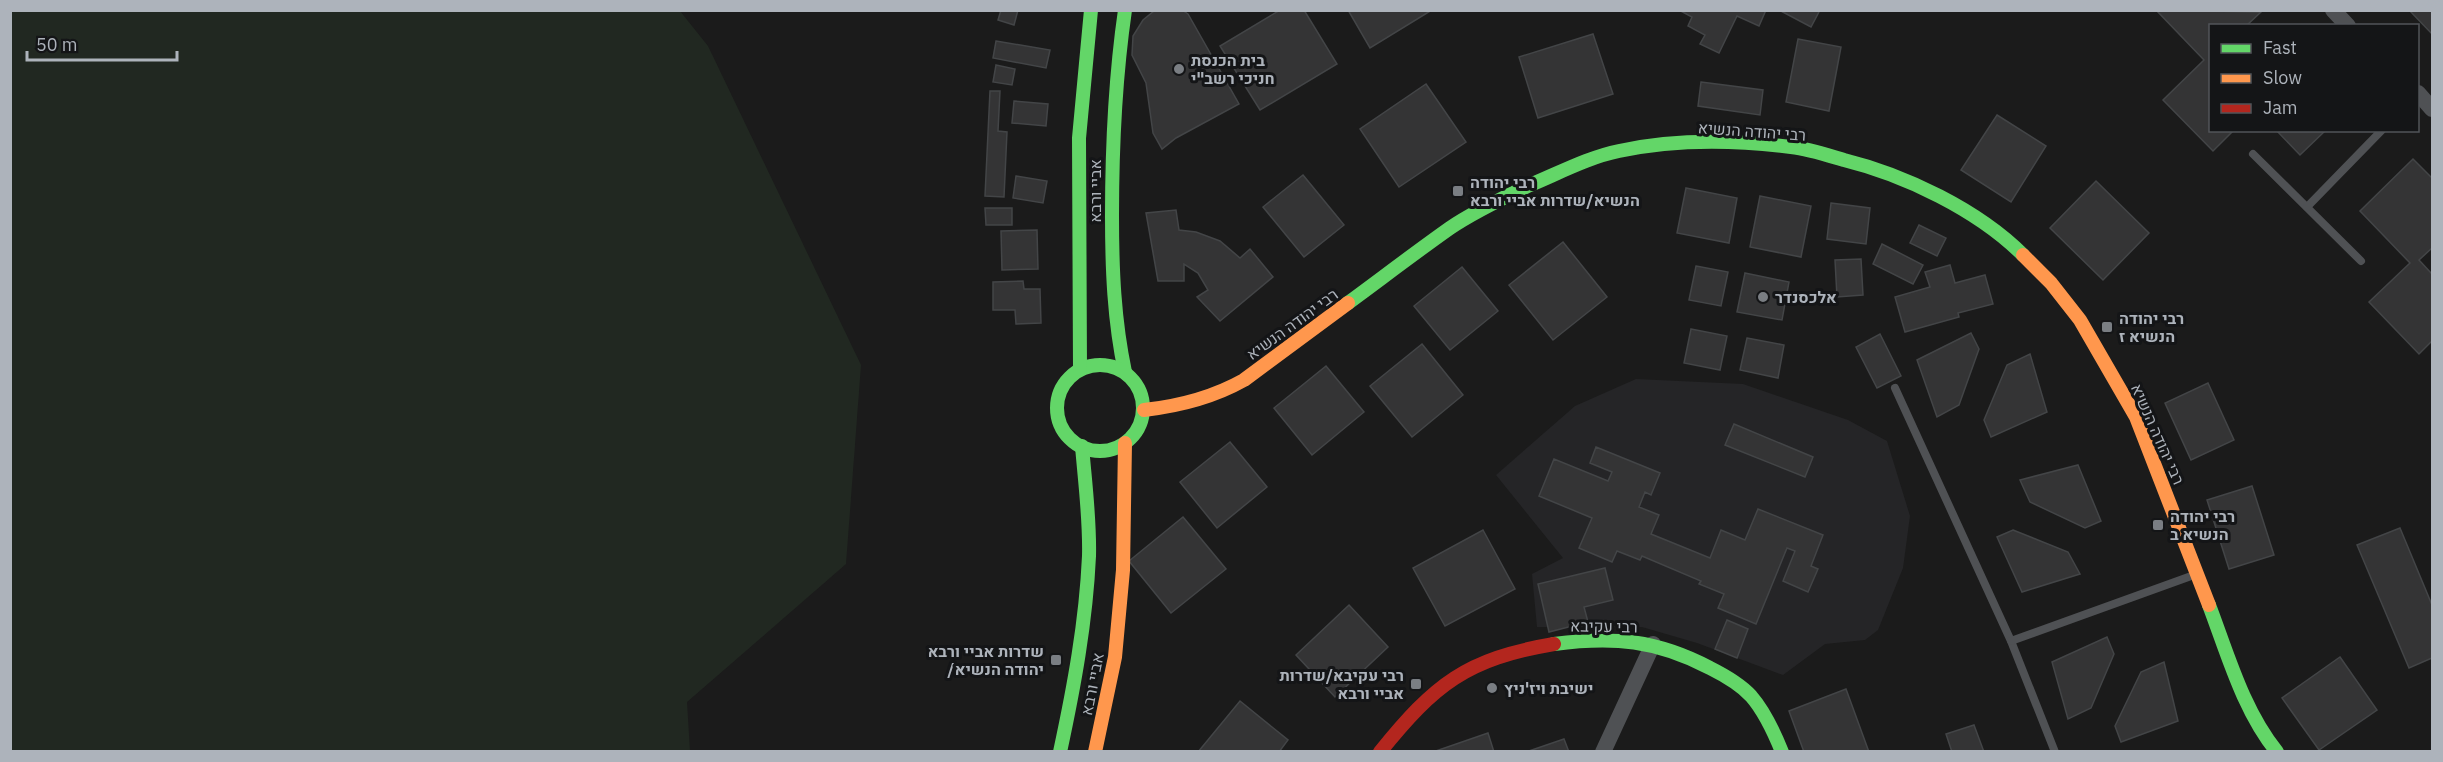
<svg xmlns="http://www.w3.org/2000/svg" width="2443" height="762" font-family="'IBM Plex Sans',Heebo,sans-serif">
	<rect width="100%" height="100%" fill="#1b1b1b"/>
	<polygon fill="#252527" points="1636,379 1743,384 1848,420 1887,441 1910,516 1903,568 1878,630 1865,640 1825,644 1783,675 1697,643 1642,627 1537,627 1532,574 1563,558 1496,475 1575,406"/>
	<polygon fill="#212821" points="10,11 680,11 708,46 861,365 846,564 687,702 690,751 11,751"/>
	<g fill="#343435" stroke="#434547" stroke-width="1.5">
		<polygon points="1001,10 1018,10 1014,25 998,20"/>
		<polygon points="1182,10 1188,14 1239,104 1176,138 1162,149 1153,133 1146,83 1132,55 1133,36 1143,20 1154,11"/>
		<polygon points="1280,10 1304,10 1337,64 1260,110 1220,46"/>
		<polygon points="1348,10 1432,10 1370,48"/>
		<polygon points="1679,10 1766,10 1759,26 1737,16 1719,53 1700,44 1705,35 1688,26 1692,17"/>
		<polygon points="1779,10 1820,10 1811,27"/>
		<polygon points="2156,10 2261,12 2246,26 2210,26 2210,130 2234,130 2213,151 2163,100 2204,60"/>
		<polygon points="2409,10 2432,10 2432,34"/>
		<polygon points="1593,34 1613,94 1538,118 1519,57"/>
		<polygon points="1798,39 1841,47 1829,111 1786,102"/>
		<polygon points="996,41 1050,50 1046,68 993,58"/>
		<polygon points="996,65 1015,69 1012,85 993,82"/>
		<polygon points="1701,82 1763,90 1760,115 1698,106"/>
		<polygon points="1426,84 1466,142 1399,187 1360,129"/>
		<polygon points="990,91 1000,91 998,131 1007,132 1004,197 985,196"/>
		<polygon points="1014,101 1048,104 1046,126 1012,123"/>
		<polygon points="1997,115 2046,146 2011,202 1961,170"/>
		<polygon points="2276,130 2326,130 2300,155"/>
		<polygon points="2413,159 2432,178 2432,248 2419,260 2432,274 2432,341 2419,354 2369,302 2410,263 2360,211"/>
		<polygon points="1303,175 1344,225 1304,257 1263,207"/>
		<polygon points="1016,176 1047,181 1043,203 1013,198"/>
		<polygon points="2096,181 2149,233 2103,280 2050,228"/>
		<polygon points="1686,188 1737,198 1729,243 1677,233"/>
		<polygon points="1760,196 1811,206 1801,257 1750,247"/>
		<polygon points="1831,203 1870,208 1866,244 1827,239"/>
		<polygon points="985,208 1012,208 1012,225 986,225"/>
		<polygon points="1176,210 1179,230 1196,232 1220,241 1240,258 1250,249 1273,277 1220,321 1197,297 1208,290 1198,273 1184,264 1184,281 1158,281 1146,213"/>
		<polygon points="1919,225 1946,238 1937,256 1910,243"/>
		<polygon points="1037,230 1038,269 1002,270 1001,231"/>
		<polygon points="1563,242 1607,297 1553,340 1509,285"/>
		<polygon points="1882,244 1923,265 1913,284 1873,264"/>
		<polygon points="1861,259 1863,295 1837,297 1835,260"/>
		<polygon points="1950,265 1955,283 1985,275 1993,304 1958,313 1959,317 1905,332 1895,297 1930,287 1925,272"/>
		<polygon points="1696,266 1728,272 1721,306 1689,300"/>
		<polygon points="1462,267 1498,311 1450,350 1414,306"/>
		<polygon points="1745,273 1789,282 1782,320 1737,312"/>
		<polygon points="1023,281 1024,289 1040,289 1041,323 1016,324 1015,310 993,310 993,282"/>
		<polygon points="1691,329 1727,336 1720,370 1684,363"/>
		<polygon points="1971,333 1979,349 1959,405 1937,417 1917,360"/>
		<polygon points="1880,334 1901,376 1877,388 1856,347"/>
		<polygon points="1747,338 1784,345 1778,378 1740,370"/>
		<polygon points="1422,344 1463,395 1412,437 1370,386"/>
		<polygon points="2030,354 2047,412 1991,437 1984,420 2007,365"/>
		<polygon points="1326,366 1364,412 1312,455 1274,408"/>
		<polygon points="2208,383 2234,440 2191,460 2165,403"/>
		<polygon points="1734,424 1813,457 1805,477 1725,445"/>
		<polygon points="1230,442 1267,487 1217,528 1180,482"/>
		<polygon points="1596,447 1660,473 1651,495 1645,492 1639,507 1659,515 1651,534 1710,558 1721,530 1745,540 1758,509 1823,535 1811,566 1818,569 1808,592 1783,581 1795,551 1787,548 1756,624 1718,608 1724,594 1699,584 1701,581 1642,556 1640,560 1617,551 1612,562 1579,548 1592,518 1539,496 1554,459 1608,481 1612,472 1590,463"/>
		<polygon points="2078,465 2101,521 2085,528 2030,502 2020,480"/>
		<polygon points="2252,486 2274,555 2229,569 2207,500"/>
		<polygon points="1183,517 1226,569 1171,613 1129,561"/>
		<polygon points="2400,528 2432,605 2432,658 2409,668 2357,545"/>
		<polygon points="1483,530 1515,589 1445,626 1413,568"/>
		<polygon points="2013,530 2068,552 2080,574 2022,592 1997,537"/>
		<polygon points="1605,568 1613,600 1584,607 1588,622 1549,632 1538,584"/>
		<polygon points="1349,605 1388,647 1335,697 1296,655"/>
		<polygon points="1727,620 1748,629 1737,658 1715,649"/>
		<polygon points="2107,637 2114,654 2091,708 2068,719 2052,662"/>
		<polygon points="2340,657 2377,710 2319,750 2282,698"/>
		<polygon points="2164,662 2178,721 2121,742 2115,726 2141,672"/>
		<polygon points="1846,689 1869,752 1804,752 1789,711"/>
		<polygon points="1240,701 1288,740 1279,752 1198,752"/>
		<polygon points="1974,725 1984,752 1952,752 1946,734"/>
		<polygon points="1488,733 1494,752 1433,752"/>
		<polygon points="1564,739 1569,752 1526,752"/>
	</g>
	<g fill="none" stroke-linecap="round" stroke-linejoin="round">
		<g stroke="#4f5154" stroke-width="8">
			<polyline points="2253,154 2361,261"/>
			<polyline points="2307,207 2382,130"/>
			<polyline points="1895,388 2011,641 2055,752"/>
			<polyline points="2011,641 2194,575"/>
		</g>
		<g stroke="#4f5154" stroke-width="16">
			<polyline points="2333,10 2348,26"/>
			<polyline points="2418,93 2432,109"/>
			<polyline points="1603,752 1653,644"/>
		</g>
		<g stroke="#63d668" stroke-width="14">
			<path d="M1125 10C1115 79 1112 147 1112 216 1112 269 1114 320 1125 372"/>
			<path d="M1348 303C1382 278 1416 252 1450 228 1475 211 1503 198 1530 185 1559 173 1589 157 1619 151 1675 139 1735 140 1791 147 1809 149 1827 155 1844 160 1905 175 1978 210 2023 255"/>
			<circle cx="1100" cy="408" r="43"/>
			<polyline points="1080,369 1079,138 1091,10"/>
			<path d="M2209 605C2228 655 2243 710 2277 752"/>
			<path d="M1554 644C1613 636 1657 640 1710 668 1724 675 1740 684 1751 696 1765 712 1774 732 1782 752"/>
			<path d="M1060 752C1074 687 1086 622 1089 556 1090 519 1085 483 1082 446"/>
		</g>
		<g stroke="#ff974d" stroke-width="14">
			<polyline points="2023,255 2051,283 2080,320 2136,417 2209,605"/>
			<path d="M1144 410C1180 406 1212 398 1244 380L1348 303"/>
			<polyline points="1095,752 1115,657 1123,570 1125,443"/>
		</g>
		<path stroke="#b3261e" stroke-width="14" d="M1380 752C1435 684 1466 659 1554 644"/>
	</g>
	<g fill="#7a7e83" stroke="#141517" stroke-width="2">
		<circle cx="1179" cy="69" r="6"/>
		<rect x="1452" y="185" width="12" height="12" rx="3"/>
		<circle cx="1763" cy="297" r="6"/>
		<rect x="2101" y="321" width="12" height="12" rx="3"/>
		<rect x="2152" y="519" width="12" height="12" rx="3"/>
		<rect x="1050" y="654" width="12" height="12" rx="3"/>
		<rect x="1410" y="678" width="12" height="12" rx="3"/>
		<circle cx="1492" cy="688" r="6"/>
	</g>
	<g text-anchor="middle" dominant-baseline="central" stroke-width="6" stroke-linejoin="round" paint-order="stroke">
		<g font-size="16" font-weight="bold" fill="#adb3bb" stroke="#141517" text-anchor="start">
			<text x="1191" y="60">בית הכנסת<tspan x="1191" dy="18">חניכי רשב"י</tspan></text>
			<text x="1470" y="182">רבי יהודה<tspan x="1470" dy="18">הנשיא/שדרות אביי ורבא</tspan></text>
			<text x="1775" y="297">אלכסנדר</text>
			<text x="2119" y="318">רבי יהודה<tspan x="2119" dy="18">הנשיא ז</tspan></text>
			<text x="2170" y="516">רבי יהודה<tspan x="2170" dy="18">הנשיא ב</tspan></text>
			<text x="1044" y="651" text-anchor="end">שדרות אביי ורבא<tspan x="1044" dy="18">/יהודה הנשיא</tspan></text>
			<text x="1404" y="675" text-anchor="end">רבי עקיבא/שדרות<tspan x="1404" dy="18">אביי ורבא</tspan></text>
			<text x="1504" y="688">ישיבת ויז'ניץ</text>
		</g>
		<g font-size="16" fill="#adb3bb" stroke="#141517">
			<text transform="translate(1752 131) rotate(4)">רבי יהודה הנשיא</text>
			<text transform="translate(1095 191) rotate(-90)">אביי ורבא</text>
			<text transform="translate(1292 324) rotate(-36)">רבי יהודה הנשיא</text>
			<text transform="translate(2158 434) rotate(66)">רבי יהודה הנשיא</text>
			<text transform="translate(1604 626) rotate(1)">רבי עקיבא</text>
			<text transform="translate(1092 684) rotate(-79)">אביי ורבא</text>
		</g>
	</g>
	<rect width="2443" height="762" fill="none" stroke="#adb3bb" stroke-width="24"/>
	<rect x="2209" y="24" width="210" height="108" fill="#141517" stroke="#515459" stroke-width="1.5"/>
	<rect x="2221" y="44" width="30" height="9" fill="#63d668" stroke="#515459" stroke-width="1.5"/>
	<text x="2263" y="54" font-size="18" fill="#adb3bb">Fast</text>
	<rect x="2221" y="74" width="30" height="9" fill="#ff974d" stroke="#515459" stroke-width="1.5"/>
	<text x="2263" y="84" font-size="18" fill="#adb3bb">Slow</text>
	<rect x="2221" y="104" width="30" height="9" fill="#b3261e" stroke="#515459" stroke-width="1.5"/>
	<text x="2263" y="114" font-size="18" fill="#adb3bb">Jam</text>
	<path d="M27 51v9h150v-9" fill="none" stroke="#adb3bb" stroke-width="3"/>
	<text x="36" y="51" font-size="18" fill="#adb3bb" stroke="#141517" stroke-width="4.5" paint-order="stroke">50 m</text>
</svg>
